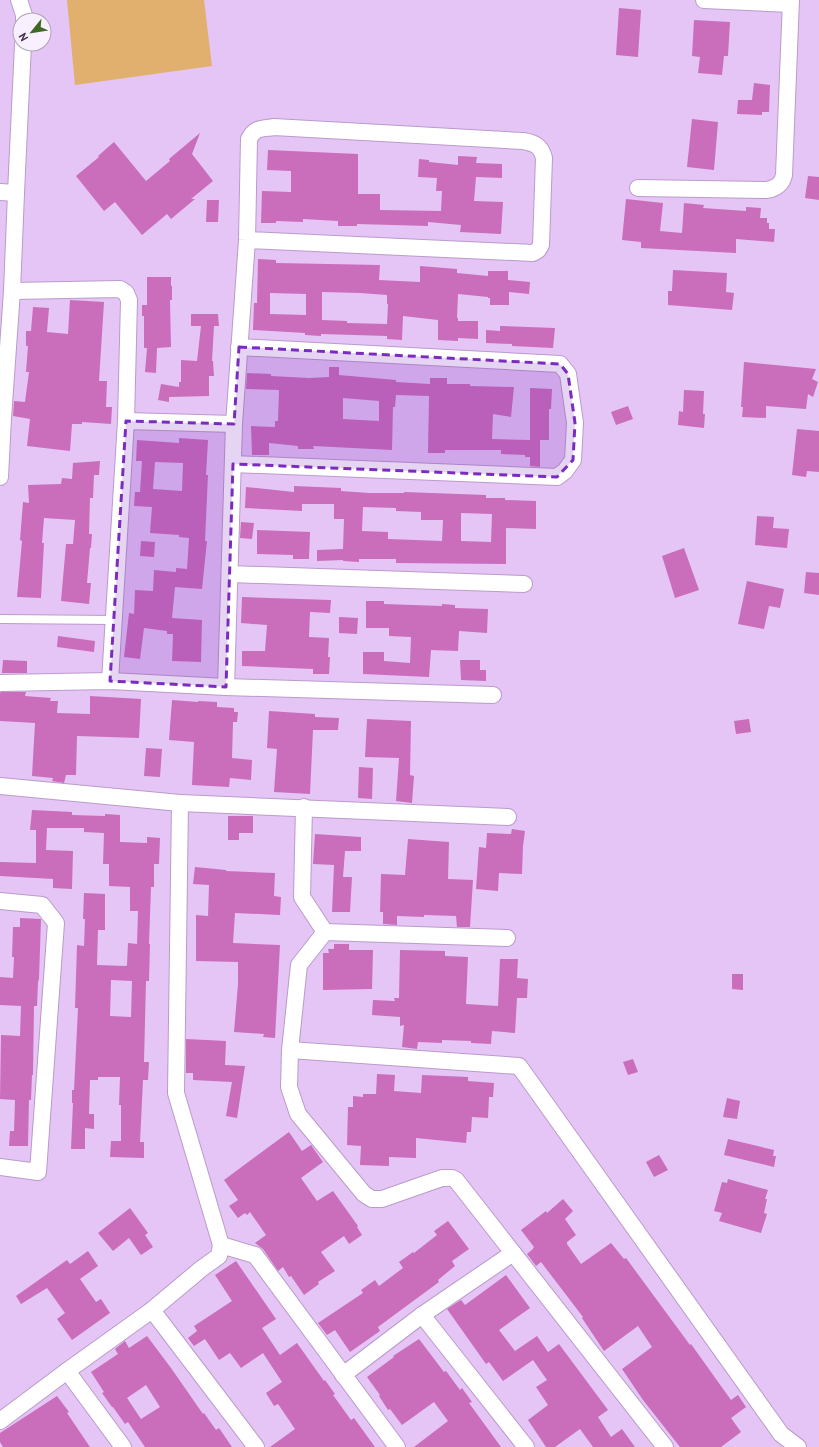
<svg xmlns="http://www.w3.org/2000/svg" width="819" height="1447" font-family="'PT Sans',sans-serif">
	<rect width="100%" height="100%" fill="#e5c5f6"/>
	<polygon fill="#e1b06e" points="67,0 204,0 212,66 75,85"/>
	<g fill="#ca6dbb" fill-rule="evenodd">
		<polygon points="619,8 641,10 638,57 616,55"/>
		<polygon points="694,20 730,22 728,56 724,56 722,75 698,73 700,57 692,56"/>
		<polygon points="754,83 770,85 769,112 762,112 762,115 737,114 738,100 752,100"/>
		<polygon points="692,119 718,122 714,170 687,167"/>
		<polygon points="200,133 192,154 213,181 191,199 195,199 171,219 167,214 142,235 115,202 104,211 76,176 99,157 98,156 114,142 146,181 170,161 169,159"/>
		<polygon points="268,150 358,154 358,194 380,194 380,210 441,211 442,191 436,191 437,178 418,177 419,159 429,160 429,162 458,165 458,156 477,157 476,163 502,164 502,178 476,177 474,201 503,202 501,234 460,232 461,225 428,222 428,226 357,224 357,226 338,226 338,221 303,219 303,222 276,221 276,223 261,223 262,191 291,192 291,171 267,170"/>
		<polygon points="808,176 819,177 819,200 805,198"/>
		<polygon points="626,199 663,203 660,231 682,233 684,203 704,205 703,208 746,211 746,207 761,208 760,218 767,218 767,223 769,223 769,229 775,229 774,242 736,239 736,253 641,248 641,242 622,240"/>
		<polygon points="207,200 219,200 218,222 206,222"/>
		<path d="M258 259 276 260V263L380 265 379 280 420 282V266L457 269V273L488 276V271H508V280L530 282 529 294 509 292V305H490V298H488V297L458 294 457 318H458V321H478V339L458 338V341L438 340V320L403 316 402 340 387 339V336L321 334V336L305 335V333L253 330 254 303H257ZM322 292 360 293 387 295V304H388L387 324 347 323V321L322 320ZM270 293 306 294V315L270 314Z"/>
		<polygon points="673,270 727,273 726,292 734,293 732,310 668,305 668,291 672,291"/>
		<polygon points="147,277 171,277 171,286 172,286 172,300 170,300 171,347 157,348 156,373 145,372 147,348 144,348 144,316 142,316 142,305 147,305"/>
		<polygon points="70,300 104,302 99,381 107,381 106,407 112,407 111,424 82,422 82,424 72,424 70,451 27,446 30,419 13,416 14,401 25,402 29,372 26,372 28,346 26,346 26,331 31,331 33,307 49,308 47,332 68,334"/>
		<polygon points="191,314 218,314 219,326 214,326 212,361 213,361 214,376 209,376 209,396 169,397 169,402 158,400 161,384 179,387 179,382 181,382 181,360 197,361 201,326 191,326"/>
		<polygon points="500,326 555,328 553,348 512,346 512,344 486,343 486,330 500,331"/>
		<polygon points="744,362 816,369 812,379 818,382 813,397 808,394 806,409 766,406 766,418 742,417 743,407 741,407"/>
		<path d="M329 367H339V375L396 380V382L430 384V378H447V384H470V386L514 387 511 417 493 414 492 439 530 440V388L552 389 551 409H549V440H540V467L530 466V457H525V455L501 454V450H445V453H428L429 396 396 395 395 407H393L392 450 313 446 314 449H298V446L269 443V455H252L251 426 275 427V421H278L279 390 246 389 247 373 271 374V376L309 378 329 377ZM343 398 379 401V421L343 419Z"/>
		<polygon points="684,390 704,391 703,414 705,414 704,428 678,425 679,411 683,412"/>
		<polygon points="628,406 633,419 616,425 611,412"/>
		<polygon points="797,429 819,431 819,472 807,471 806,477 792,475"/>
		<path d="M179 438 208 440 206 475H208L205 541H207L202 589 175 587 172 618 202 620 201 662 172 661 173 634H167V631L144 628 140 659 124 657 129 613 134 614 135 590 153 591 154 570 176 572V568L187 569 189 538 179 537V535L150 533 152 507 134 506 135 492H140L142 461H136L137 440 179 443ZM155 462 183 463 182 491 153 489Z"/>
		<polygon points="100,461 99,475 94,475 93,498 90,498 89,534 92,534 91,548 90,548 87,583 91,583 89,604 61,601 66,544 73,544 75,520 44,518 42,543 44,543 41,598 17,597 22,541 20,540 23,502 29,503 28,485 61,484 62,478 72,479 73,463"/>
		<path d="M294 486 341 488V491L369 493H404V492L486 495V498H505V500L536 501V529L506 528V564L396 563V559H359V562L343 561V560L317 561V550L343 549 344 519H334V504H302V511L245 508 246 487 294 492ZM363 507 396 508V511L421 512V520H443L442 541 388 539V532L362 531ZM461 513 492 514 491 542 461 541Z"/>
		<polygon points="757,516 774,517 773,528 789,529 787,548 755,545"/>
		<polygon points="241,522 254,523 252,539 240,538"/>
		<polygon points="257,530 310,532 309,559 293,559 293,555 257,554"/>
		<polygon points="141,541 155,542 154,557 140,556"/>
		<polygon points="684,548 699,590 675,598 662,556"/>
		<polygon points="806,572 819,573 819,595 804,593"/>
		<polygon points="747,581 784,589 780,608 769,606 764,629 738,624"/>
		<polygon points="242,597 331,600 330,613 310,612 309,637 329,638 328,657 330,657 329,674 313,674 313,669 242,666 242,651 265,651 267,625 241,623"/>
		<polygon points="366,601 384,601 384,604 442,606 442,604 455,605 455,608 488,609 487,633 459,631 458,651 431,650 429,677 363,674 363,652 384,652 384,661 410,663 411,637 389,636 389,628 366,628"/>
		<polygon points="339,617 358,618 357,634 339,633"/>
		<polygon points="58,636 95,641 94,652 57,647"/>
		<polygon points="3,660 27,661 27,673 2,673"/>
		<polygon points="460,660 480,660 480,670 486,670 486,681 461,680"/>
		<polygon points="1,692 26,692 25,696 51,698 50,701 58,701 57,713 90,714 90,696 141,699 139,738 77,736 76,775 66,775 64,783 52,781 53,778 32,776 35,723 0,721 0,693"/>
		<polygon points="172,700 198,702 198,701 217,702 217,707 234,708 234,712 238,712 237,722 233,722 232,758 252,760 251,780 230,778 229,787 192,785 194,742 169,740"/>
		<polygon points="269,711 315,714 315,717 339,718 338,730 313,730 310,794 274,792 277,749 267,748"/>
		<polygon points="367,719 411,721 410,775 414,776 412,803 396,801 399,758 365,757"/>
		<polygon points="749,719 751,732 736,734 734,721"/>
		<polygon points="146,748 162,749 160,777 144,776"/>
		<polygon points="359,767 373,768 372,799 358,798"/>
		<path d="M32 810 72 812V815L105 816V814L120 815V842L147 843V837L160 838 159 864H154V887H151L149 944H150L149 981H146L144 1062H149L148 1080H143L140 1142H144V1158L110 1157 111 1141H121V1105H119L120 1077H98V1080H90L89 1114H94V1129L85 1128V1149H71L73 1103H72V1090H74L78 1008H75L77 945 84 946 85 919H83L84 893 105 894V930H98L97 965 126 966 127 965 128 943 137 944 138 911H130V887L109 886V864H103L104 833 84 832V828H47L46 850 73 851 72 889 53 888V879L0 876V862L36 863V830H30ZM111 980 132 981 131 1017 110 1016Z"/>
		<polygon points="228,816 253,816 253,833 239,833 239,840 228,840"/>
		<polygon points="512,829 525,831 523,846 522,874 499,873 498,891 476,889 479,847 486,848 487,833 511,834"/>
		<polygon points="315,834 361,837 361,851 345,851 343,877 352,877 350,912 332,912 334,865 313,864"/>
		<polygon points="408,839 449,842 448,879 473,880 470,927 457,927 456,916 424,915 424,917 397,916 397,925 383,924 383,912 380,912 381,874 405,875"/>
		<polygon points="195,867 226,870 226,871 275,873 274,896 281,897 280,915 235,913 233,943 280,945 275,1038 263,1037 264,1034 234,1032 238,984 238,962 196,961 196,915 208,916 209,885 193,884"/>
		<polygon points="20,918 41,919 39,979 38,982 37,1006 34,1006 33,1075 32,1075 31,1100 29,1100 28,1146 9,1146 10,1131 14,1131 15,1100 0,1099 1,1035 20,1036 21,1006 0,1005 0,977 13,978 14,957 12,957 13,927 20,927"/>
		<polygon points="334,944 349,944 349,950 373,950 372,989 323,990 323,953 329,953 328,949 334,949"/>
		<polygon points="400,950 445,951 445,956 468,957 466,1004 498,1006 500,959 518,959 517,978 528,979 527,998 517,998 515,1033 492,1031 491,1044 471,1043 471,1041 442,1040 442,1043 418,1042 417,1049 402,1047 404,1025 400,1026 400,1017 372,1015 373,1000 395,1001 394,998 399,998"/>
		<polygon points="732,974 743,974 743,990 732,989"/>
		<polygon points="186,1039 226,1041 225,1065 245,1066 237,1118 226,1116 232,1082 193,1080 193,1073 186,1073"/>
		<polygon points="633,1059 638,1072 628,1075 623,1062"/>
		<polygon points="377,1074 395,1075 394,1091 421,1093 422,1075 468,1077 468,1081 494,1083 493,1097 489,1097 488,1118 472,1117 471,1132 467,1132 466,1143 416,1138 416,1158 389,1157 389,1166 360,1165 361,1146 347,1145 348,1107 353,1107 353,1096 363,1097 363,1094 376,1094"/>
		<polygon points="727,1098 740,1101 737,1119 723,1117"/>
		<polygon points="289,1132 302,1151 311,1145 323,1162 301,1178 317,1201 333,1191 358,1226 357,1227 362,1235 349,1244 344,1236 321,1252 335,1271 318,1282 319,1284 304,1295 291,1276 289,1277 283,1267 278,1271 263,1249 255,1243 266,1235 250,1212 247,1215 245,1213 238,1218 229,1206 238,1200 224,1180"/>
		<polygon points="728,1139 774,1150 773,1156 776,1156 774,1167 724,1155"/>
		<polygon points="659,1155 668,1170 654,1177 646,1162"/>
		<polygon points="728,1179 768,1190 765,1199 767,1199 764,1213 767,1214 761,1233 719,1221 722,1213 714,1211 722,1182 727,1183"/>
		<polygon points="563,1199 573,1211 565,1219 576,1235 567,1242 567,1244 581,1264 611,1243 624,1259 626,1258 690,1345 691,1344 731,1400 738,1395 746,1407 731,1418 741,1432 721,1447 680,1447 643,1400 622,1369 652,1347 638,1326 604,1351 582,1318 583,1317 541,1262 536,1266 527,1254 533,1249 533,1248 534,1247 521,1230 546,1211 547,1213"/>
		<polygon points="130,1208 148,1233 145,1235 153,1247 141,1255 129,1238 113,1251 98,1233"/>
		<polygon points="448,1221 469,1249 452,1261 455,1266 438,1280 439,1282 378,1327 380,1331 350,1352 335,1330 327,1335 318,1323 363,1293 361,1290 375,1280 379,1286 403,1268 399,1262 413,1252 414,1253 437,1235 434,1231"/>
		<polygon points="88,1251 98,1266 80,1279 96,1302 101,1299 110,1313 72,1340 57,1319 65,1313 47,1288 21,1304 16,1296 67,1260 70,1264"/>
		<polygon points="236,1261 276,1319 262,1328 280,1355 297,1343 324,1381 325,1380 335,1394 333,1395 351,1420 354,1418 375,1447 270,1447 295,1429 278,1404 274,1406 266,1393 282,1382 263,1353 241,1368 230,1353 219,1360 205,1339 194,1346 188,1338 197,1331 194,1326 232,1301 215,1275"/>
		<polygon points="506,1275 530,1308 499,1330 515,1351 537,1336 548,1352 559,1344 608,1410 598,1417 611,1437 622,1429 635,1447 593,1447 580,1429 555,1447 546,1447 528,1420 548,1405 536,1387 547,1380 533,1360 503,1381 489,1362 486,1364 447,1309 461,1300 465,1305"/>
		<path d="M147 1336 171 1368 203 1414 204 1413 216 1430 219 1428 232 1447H145L128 1422 125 1424 113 1407H112L102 1393 104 1392 91 1372 118 1354 115 1349 125 1341 129 1348ZM146 1385 160 1407 141 1419 127 1398Z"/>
		<polygon points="419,1339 444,1372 446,1371 460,1390 462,1388 472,1402 469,1403 501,1447 414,1447 448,1421 434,1402 402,1425 390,1409 388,1410 379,1396 380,1395 367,1377 394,1357 393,1356"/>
		<polygon points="57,1396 69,1412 67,1413 90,1447 3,1447 0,1442 0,1433"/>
	</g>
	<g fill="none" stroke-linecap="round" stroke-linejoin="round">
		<g stroke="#ba9bca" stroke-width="10">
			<polyline id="service" points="0,619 114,620"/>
		</g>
		<g stroke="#ba9bca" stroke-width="18">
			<g id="minor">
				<polyline points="19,0 24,15 24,20"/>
				<polyline points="704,0 790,4"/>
				<path d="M638 188 767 190C777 188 782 184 784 175L791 0"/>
				<polyline points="0,192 16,193"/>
				<polyline points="12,291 120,289 126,293 129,300 126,421 110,681"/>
				<polyline points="126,421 234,424"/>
				<polyline points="233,464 557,477 565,471 573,460 575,423 568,374 560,364 239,347"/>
				<polyline points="0,477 3,418 12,291 16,193 23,44"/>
				<polyline points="230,574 524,584"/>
				<polyline points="0,683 110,681 226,687 493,695"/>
				<path d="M226 687 234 424 247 240 249 139C255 127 262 129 274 127L523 141C535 143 541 146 544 158L541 245 538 250 533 253 247 240"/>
				<polyline points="0,786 180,803 176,1093 221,1245"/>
				<polyline points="180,803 508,817"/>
				<polyline points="304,807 302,897 325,932 299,965 290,1050 289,1087 298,1114 364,1194 372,1199 382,1199 442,1178 452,1178 456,1180 665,1447"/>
				<polyline points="0,901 42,905 56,923 38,1172 0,1167"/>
				<polyline points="325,932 507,938"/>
				<polyline points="290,1050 519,1066 781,1434 798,1447"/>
				<polyline points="152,1310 256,1447"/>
				<polyline points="422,1315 526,1447"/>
				<polyline points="67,1371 123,1447"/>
				<polyline points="343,1375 422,1315 513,1253"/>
				<polyline points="0,1421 67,1371 152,1310 201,1269 219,1256 221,1245 255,1255 397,1447"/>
			</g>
		</g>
		<use href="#service" stroke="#fff" stroke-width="8"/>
		<use href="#minor" stroke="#fff" stroke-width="16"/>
	</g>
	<path fill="#7b2cbf" fill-opacity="0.2" stroke="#7b2cbf" stroke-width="3" stroke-dasharray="8 5" stroke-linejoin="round" d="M239 347 560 364 568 374 575 423 573 460 557 477 233 464 226 687 110 681 126 421 234 424Z"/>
	<g transform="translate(32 32) rotate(240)"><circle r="19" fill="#f9f0ff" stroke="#afa4b5"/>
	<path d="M0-3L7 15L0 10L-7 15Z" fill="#416822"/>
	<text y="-6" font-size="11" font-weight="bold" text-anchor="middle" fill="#403347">N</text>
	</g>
</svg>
